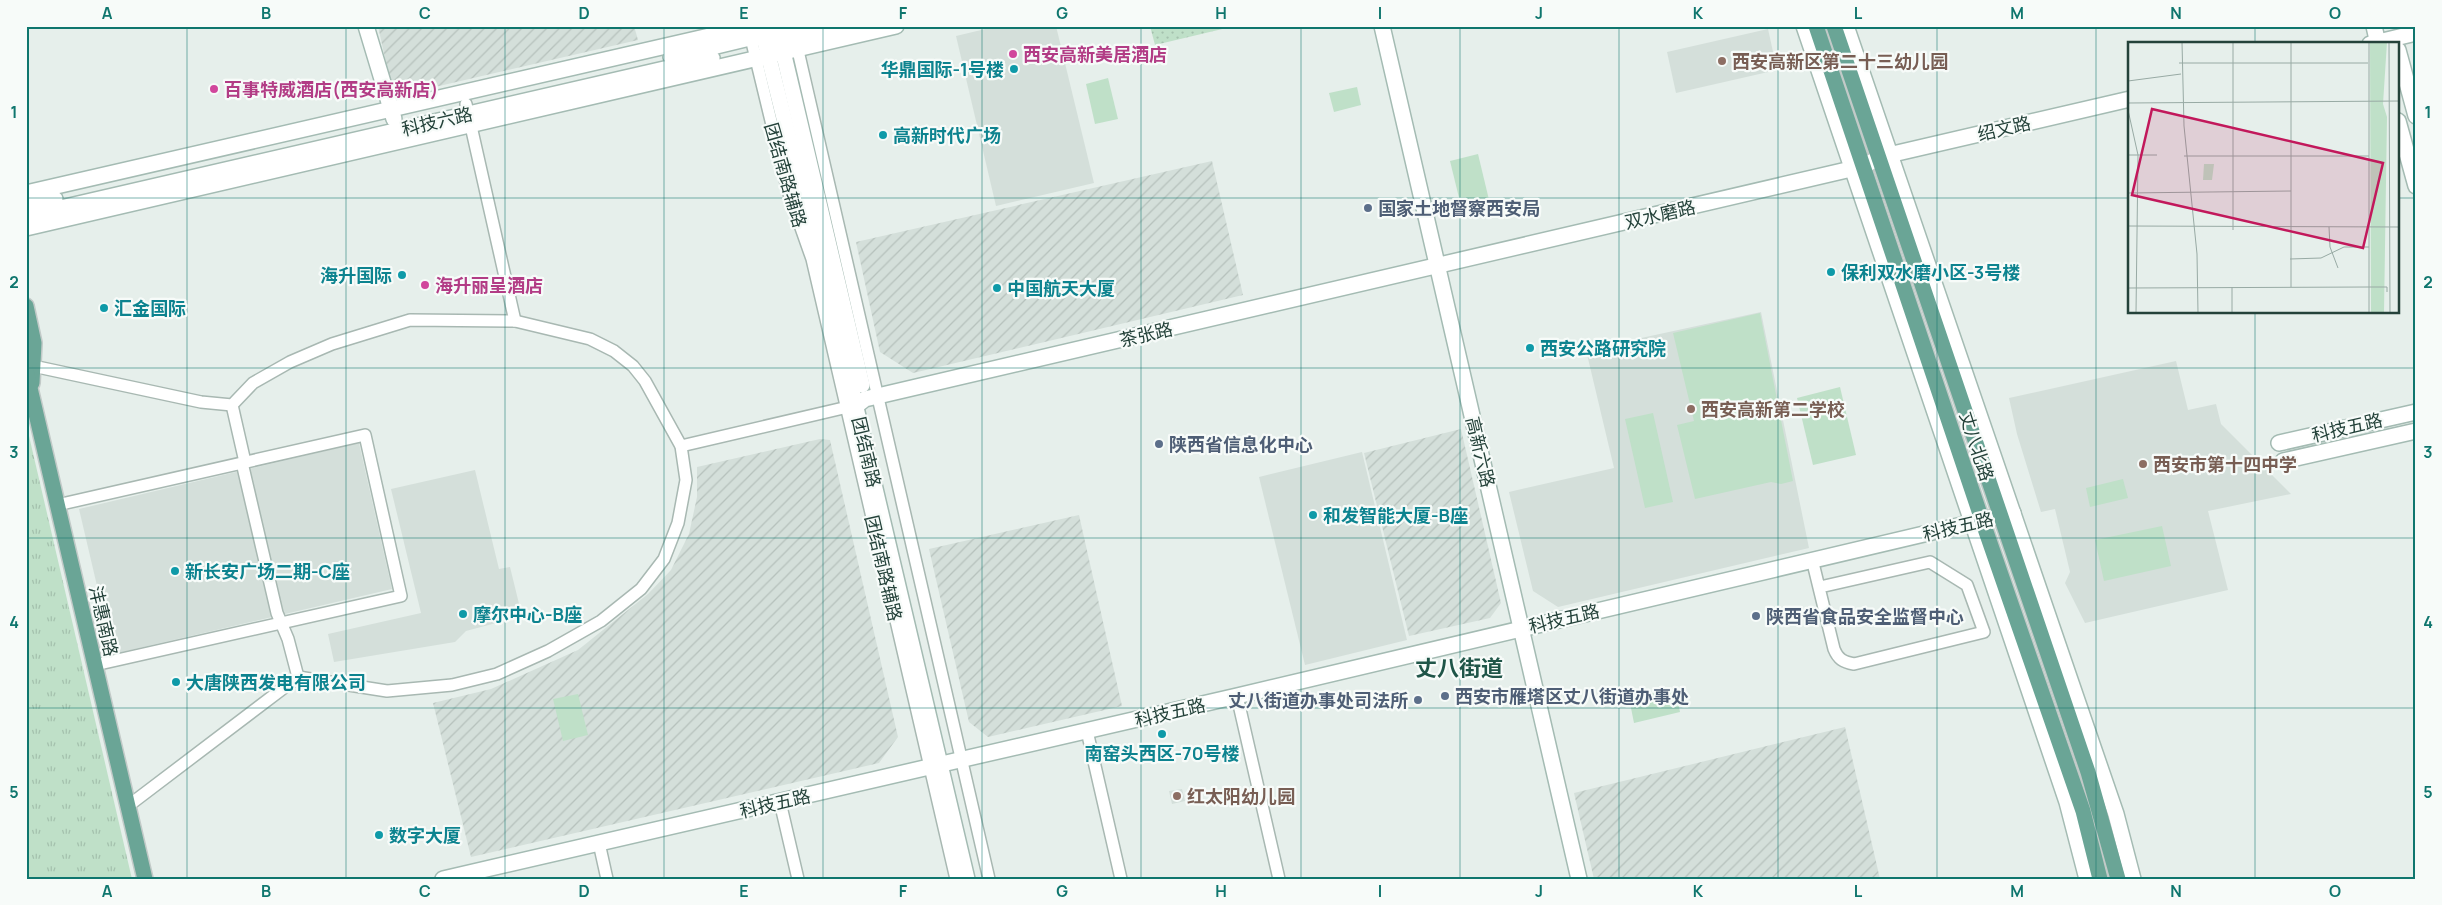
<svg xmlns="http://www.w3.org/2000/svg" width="2442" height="905" font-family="Manrope,'Noto Sans SC',sans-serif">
	<defs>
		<pattern id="industrial-furrows" width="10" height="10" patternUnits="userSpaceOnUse" patternTransform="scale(1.25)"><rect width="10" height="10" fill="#d4dfda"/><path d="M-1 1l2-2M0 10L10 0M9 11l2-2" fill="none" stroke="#b6c1bc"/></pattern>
		<pattern id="grass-dots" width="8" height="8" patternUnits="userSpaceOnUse" patternTransform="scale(1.25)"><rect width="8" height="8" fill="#bfe0c8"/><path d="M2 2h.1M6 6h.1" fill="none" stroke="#a4c1ad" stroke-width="1.8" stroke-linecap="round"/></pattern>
		<pattern id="park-tufts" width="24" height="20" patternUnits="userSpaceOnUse" patternTransform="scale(1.25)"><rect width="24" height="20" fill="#bfe0c8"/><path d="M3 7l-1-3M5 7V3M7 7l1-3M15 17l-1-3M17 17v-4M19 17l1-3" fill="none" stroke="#a4c1ad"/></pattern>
	</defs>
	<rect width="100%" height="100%" fill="#e6efeb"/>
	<g fill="#d4dfda">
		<polygon points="998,26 1056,26 1094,183 996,206 956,36"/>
		<polygon points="1768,29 1777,70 1676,93 1667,52"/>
		<polygon points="1761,312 1809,548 1558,607 1533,591 1509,492 1614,468 1586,350"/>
		<polygon points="2176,361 2188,410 2216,404 2221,424 2291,494 2208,511 2228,590 2085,623 2065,583 2070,572 2055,509 2041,512 2017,434 2009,398"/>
		<polygon points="359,443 392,589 113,654 79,509"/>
		<polygon points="1362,452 1407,640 1305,665 1259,477"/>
		<polygon points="475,470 499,569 510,567 522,616 466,631 455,642 334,662 328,634 421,613 391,489"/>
		<polygon points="1182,789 1185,801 1172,804 1169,791"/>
	</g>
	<g fill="url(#industrial-furrows)">
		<polygon points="378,26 634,26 638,40 409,93 390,81"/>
		<polygon points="1212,161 1243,295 913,373 880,352 856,242"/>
		<polygon points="1461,429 1501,603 1490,618 1409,636 1364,453"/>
		<polygon points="820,439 830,440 898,737 879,763 471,857 433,703 491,689 578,650 648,594 671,570 689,534 697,497 697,467"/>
		<polygon points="1079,515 1122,706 988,737 969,722 929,549"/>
		<polygon points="1845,727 1880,879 1594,879 1574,793"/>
	</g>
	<polygon fill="url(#grass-dots)" points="1150,26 1235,26 1155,45"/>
	<polygon fill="url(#park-tufts)" points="26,423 132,879 26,879"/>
	<g fill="#bfe0c8">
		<polygon points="1108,78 1118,119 1095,124 1086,84"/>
		<polygon points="1357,87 1361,105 1334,112 1329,93"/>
		<polygon points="1478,154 1490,204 1462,210 1450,161"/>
		<polygon points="1760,313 1793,481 1781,484 1771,482 1695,499 1677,425 1694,421 1673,333"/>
		<polygon points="1840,387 1856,455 1813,465 1797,398"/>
		<polygon points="1653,413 1673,502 1645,508 1625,419"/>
		<polygon points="2123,479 2128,498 2090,507 2086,488"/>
		<polygon points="2162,526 2171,566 2104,581 2095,540"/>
		<polygon points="1675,688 1680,712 1634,723 1629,698"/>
		<polygon points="578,694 588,735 563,741 553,699"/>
	</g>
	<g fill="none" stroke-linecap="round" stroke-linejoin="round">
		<g stroke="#a8b8b2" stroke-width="14">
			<g id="street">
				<polyline points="749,30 788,191 812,259 956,879"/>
				<polyline points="796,42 989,879"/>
				<polyline points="466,104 515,321"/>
				<polyline points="33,366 201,402 232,405 253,383 290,362 332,344 410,320 515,321 590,339 614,351 633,366 645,381 681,446 686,480 678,523 664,559 641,589 601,621 548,651 497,674 452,685 387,691 298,677 128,806"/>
				<polyline points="232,405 245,462 243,467 277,613 288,639 298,677"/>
				<polyline points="681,446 852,406"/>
				<polyline points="57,505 365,435 401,596 95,665"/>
				<path d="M1812 559 1834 649C1838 659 1843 662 1854 664L1984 632 1967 585 1930 562 1820 587"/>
				<polyline points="1237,696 1279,879"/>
				<polyline points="1087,731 1121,879"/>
				<polyline points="780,802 798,879"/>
				<polyline points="599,843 607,879"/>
			</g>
		</g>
		<g stroke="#a4bbb3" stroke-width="18">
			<g id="secondary">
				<polyline points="366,26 394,119"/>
				<polyline points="761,26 849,378 967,879"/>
				<polyline points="777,26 862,385"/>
				<polyline points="1382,26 1579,879"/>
				<polyline points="1804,26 2067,802 2087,879"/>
				<polyline points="1846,26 2116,814 2133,879"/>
				<polyline points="2374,26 2378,44"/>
				<polyline points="773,44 849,26"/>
				<polyline points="2370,44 2416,33"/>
				<polyline points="2398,50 2416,116"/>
				<polyline points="671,57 799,26"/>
				<polyline points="2398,121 2416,186"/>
				<polyline points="26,193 753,26"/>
				<polyline points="26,205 55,199"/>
				<polyline points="26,216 712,58"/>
				<polyline points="26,228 896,26"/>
				<polyline points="856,406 865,399 1864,166 1880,157 2130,99"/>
				<polyline points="2279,443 2416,412"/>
				<polyline points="2283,461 2416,431"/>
				<polyline points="443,879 1237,696 2013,513"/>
			</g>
		</g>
		<g stroke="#c2cac8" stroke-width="18">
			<g id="primary">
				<polyline points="1816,26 1982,520 2083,811 2100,879"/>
				<polyline points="1834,26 2088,772 2118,879"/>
				<polyline points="26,306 34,343 32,383"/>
				<polyline points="26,371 145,879"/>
			</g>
		</g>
		<use href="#street" stroke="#fff" stroke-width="11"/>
		<use href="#secondary" stroke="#fff" stroke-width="15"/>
		<use href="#primary" stroke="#6aa596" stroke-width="15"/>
	</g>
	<path fill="none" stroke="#0f766e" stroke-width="1" stroke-opacity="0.55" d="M187 26V879M346 26V879M505 26V879M664 26V879M823 26V879M982 26V879M1141 26V879M1301 26V879M1460 26V879M1619 26V879M1778 26V879M1937 26V879M2096 26V879M2255 26V44M26 198H2130M2398 198H2416M2255 312V879M26 368H2416M26 538H2416M26 708H2416"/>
	<g fill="#d1479c" stroke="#f7fbf9" stroke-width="2">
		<circle cx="1013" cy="54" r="5"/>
		<circle cx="214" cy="89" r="5"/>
		<circle cx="425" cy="285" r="5"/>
	</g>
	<g fill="#8d6e63" stroke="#f7fbf9" stroke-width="2">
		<circle cx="1722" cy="61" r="5"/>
		<circle cx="1691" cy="409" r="5"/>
		<circle cx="2143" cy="464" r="5"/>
		<circle cx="1177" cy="796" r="5"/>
	</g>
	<g fill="#0f9aa8" stroke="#f7fbf9" stroke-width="2">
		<circle cx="1014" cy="69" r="5"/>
		<circle cx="883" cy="135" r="5"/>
		<circle cx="1831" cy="272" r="5"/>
		<circle cx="402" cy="275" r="5"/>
		<circle cx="997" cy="288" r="5"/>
		<circle cx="104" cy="308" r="5"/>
		<circle cx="1530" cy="348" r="5"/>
		<circle cx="1313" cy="515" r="5"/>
		<circle cx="175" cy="571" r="5"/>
		<circle cx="463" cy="614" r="5"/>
		<circle cx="176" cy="682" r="5"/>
		<circle cx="1162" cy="734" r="5"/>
		<circle cx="379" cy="835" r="5"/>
	</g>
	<g fill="#5c6f8a" stroke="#f7fbf9" stroke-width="2">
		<circle cx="1368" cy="208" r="5"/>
		<circle cx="1159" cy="444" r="5"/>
		<circle cx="1756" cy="616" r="5"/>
		<circle cx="1445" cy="696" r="5"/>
		<circle cx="1418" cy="700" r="5"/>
	</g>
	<g text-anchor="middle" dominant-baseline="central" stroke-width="4.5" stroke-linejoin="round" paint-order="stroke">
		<g font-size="18" font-weight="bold" fill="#b23c85" stroke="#f7fbf9" text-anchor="start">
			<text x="1023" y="54">西安高新美居酒店</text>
			<text x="224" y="89">百事特威酒店(西安高新店)</text>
			<text x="435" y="285">海升丽呈酒店</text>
		</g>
		<g font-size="18" font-weight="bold" fill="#785e54" stroke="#f7fbf9" text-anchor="start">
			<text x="1732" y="61">西安高新区第二十三幼儿园</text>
			<text x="1701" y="409">西安高新第二学校</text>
			<text x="2153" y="464">西安市第十四中学</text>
			<text x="1187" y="796">红太阳幼儿园</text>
		</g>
		<g font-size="18" font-weight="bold" fill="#0d838f" stroke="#f7fbf9" text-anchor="start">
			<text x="1004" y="69" text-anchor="end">华鼎国际-1号楼</text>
			<text x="893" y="135">高新时代广场</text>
			<text x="1841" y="272">保利双水磨小区-3号楼</text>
			<text x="392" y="275" text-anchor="end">海升国际</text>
			<text x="1007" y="288">中国航天大厦</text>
			<text x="114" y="308">汇金国际</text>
			<text x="1540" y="348">西安公路研究院</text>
			<text x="1323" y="515">和发智能大厦-B座</text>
			<text x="185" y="571">新长安广场二期-C座</text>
			<text x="473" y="614">摩尔中心-B座</text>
			<text x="186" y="682">大唐陕西发电有限公司</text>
			<text x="1162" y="753" text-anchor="middle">南窑头西区-70号楼</text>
			<text x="389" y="835">数字大厦</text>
		</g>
		<g font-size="18" fill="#24423a" stroke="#f7fbf9">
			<text transform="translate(437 121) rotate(-13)">科技六路</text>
			<text transform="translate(2004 128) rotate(-13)">绍文路</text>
			<text transform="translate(786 175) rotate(74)">团结南路辅路</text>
			<text transform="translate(1660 214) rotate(-13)">双水磨路</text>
			<text transform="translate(1146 334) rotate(-13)">茶张路</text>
			<text transform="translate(2347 427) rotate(-13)">科技五路</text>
			<text transform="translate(1977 446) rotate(72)">丈八北路</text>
			<text transform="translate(867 452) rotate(77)">团结南路</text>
			<text transform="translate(1481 452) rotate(77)">高新六路</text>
			<text transform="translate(1958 526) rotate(-13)">科技五路</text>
			<text transform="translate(884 568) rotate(77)">团结南路辅路</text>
			<text transform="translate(1564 618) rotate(-13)">科技五路</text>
			<text transform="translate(104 621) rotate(77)">沣惠南路</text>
			<text transform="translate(1170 712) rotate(-13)">科技五路</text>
			<text transform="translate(775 803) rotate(-13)">科技五路</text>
		</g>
		<g font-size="18" font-weight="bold" fill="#4e5e75" stroke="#f7fbf9" text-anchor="start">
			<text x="1378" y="208">国家土地督察西安局</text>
			<text x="1169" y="444">陕西省信息化中心</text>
			<text x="1766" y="616">陕西省食品安全监督中心</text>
			<text x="1455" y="696">西安市雁塔区丈八街道办事处</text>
			<text x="1408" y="700" text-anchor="end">丈八街道办事处司法所</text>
		</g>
		<g font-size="22" font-weight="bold" fill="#1f5548" stroke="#f7fbf9">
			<text x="1459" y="668">丈八街道</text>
		</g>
	</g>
	<g transform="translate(2128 42)">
		<rect width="271" height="271" fill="#e6efeb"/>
		<path d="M242 0H259L255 62 259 75 256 271H243Z" fill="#bfe0c8"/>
		<path d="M76 122H86L84 138H75Z" fill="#bfe0c8"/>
		<path fill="none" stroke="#98aaa4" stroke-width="1" d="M54 0 56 84 69 212 70 271M163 0V245M241 0V271M261 0 262 271M51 21H240M0 39 53 32M0 61 272 59M0 68 10 113 8 271M0 113H29M56 114H241M0 151 163 149M0 184 272 185M201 185 202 205 210 226M105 188V0M162 217 193 216 216 205H241M241 245H259V250M0 246 241 245M104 271V245"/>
		<path fill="#c2185b" fill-opacity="0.15" stroke="#c2185b" stroke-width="2.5" d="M24 67 255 121 235 206 4 153Z"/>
		<rect width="271" height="271" fill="none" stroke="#24423a" stroke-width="2.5"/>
	</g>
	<rect width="2442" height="905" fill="none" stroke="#f7fbf9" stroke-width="55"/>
	<rect x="28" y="28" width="2386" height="850" fill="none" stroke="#0f766e" stroke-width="2"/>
	<g font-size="16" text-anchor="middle" font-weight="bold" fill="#0f766e">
		<text x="107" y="19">A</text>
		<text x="266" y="19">B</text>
		<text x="425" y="19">C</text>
		<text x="584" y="19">D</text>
		<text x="744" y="19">E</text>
		<text x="903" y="19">F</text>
		<text x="1062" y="19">G</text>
		<text x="1221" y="19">H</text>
		<text x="1380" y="19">I</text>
		<text x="1539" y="19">J</text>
		<text x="1698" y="19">K</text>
		<text x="1858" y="19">L</text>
		<text x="2017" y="19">M</text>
		<text x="2176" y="19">N</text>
		<text x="2335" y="19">O</text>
		<text x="14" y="118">1</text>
		<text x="2428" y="118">1</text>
		<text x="14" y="288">2</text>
		<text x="2428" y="288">2</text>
		<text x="14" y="458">3</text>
		<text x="2428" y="458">3</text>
		<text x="14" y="628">4</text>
		<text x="2428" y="628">4</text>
		<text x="14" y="798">5</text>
		<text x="2428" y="798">5</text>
		<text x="107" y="897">A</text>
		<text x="266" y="897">B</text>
		<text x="425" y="897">C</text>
		<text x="584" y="897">D</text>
		<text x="744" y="897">E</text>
		<text x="903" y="897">F</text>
		<text x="1062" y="897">G</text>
		<text x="1221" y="897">H</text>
		<text x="1380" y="897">I</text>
		<text x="1539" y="897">J</text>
		<text x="1698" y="897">K</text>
		<text x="1858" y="897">L</text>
		<text x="2017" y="897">M</text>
		<text x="2176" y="897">N</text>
		<text x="2335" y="897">O</text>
	</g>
</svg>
